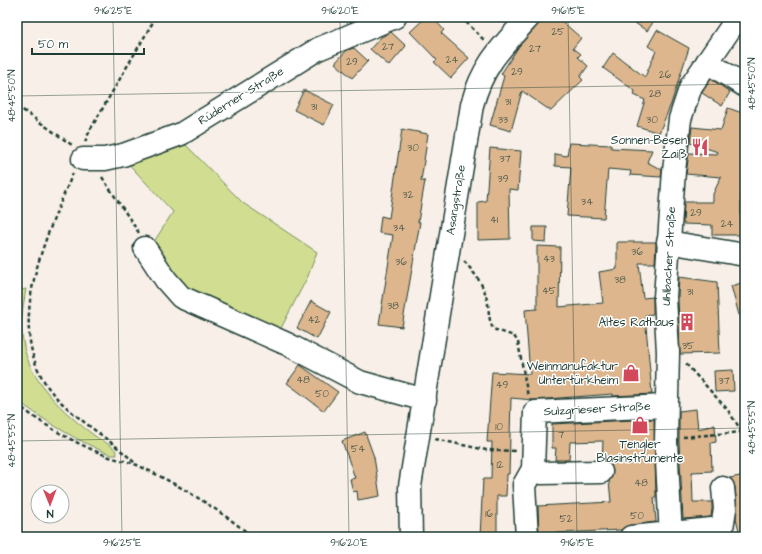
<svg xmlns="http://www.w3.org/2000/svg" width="762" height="554" font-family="'Architects Daughter',sans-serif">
	<rect width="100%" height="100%" fill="#f8f0e8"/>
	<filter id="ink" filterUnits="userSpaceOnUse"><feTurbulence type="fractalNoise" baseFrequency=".025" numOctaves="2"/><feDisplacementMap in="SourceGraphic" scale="8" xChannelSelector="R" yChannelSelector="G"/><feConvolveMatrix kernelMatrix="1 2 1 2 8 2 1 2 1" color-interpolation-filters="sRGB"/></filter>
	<g filter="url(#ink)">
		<g fill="#d1de91" stroke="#788e62">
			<polygon points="179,138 243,203 317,252 308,276 278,334 184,294 150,248 173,212 124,159"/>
			<path d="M26 289C23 306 20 324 23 341 28 381 64 413 95 436 101 441 117 446 117 455H112C77 441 46 422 17 400V291Z"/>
		</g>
		<g fill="#ddb68e" stroke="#1f3d34">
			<polygon points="426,17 432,17 444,30 441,33 469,58 451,78 434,62 437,60 410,32"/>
			<polygon points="545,17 557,17 581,38 573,48 581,54 578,57 588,66 580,77 583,80 551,111 522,91 511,131 490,125 504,76 501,74 519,46"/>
			<polygon points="626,17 657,17 647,31"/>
			<polygon points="657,30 689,48 671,104 659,133 637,126 645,100 634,95 635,91 603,68 613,53 645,77 656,51 648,46"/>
			<polygon points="391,32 406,46 389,66 370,49 381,37"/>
			<polygon points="354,48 368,61 352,78 335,63 347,50"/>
			<polygon points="711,79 730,92 722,106 702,93"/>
			<polygon points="304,90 334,105 324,125 294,110"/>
			<polygon points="728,108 745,114 743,168 745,173 745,192 741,192 741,235 712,235 712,225 683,224 684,202 713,202 713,194 721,177 686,174 689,153 717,154 718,152 690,143 692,127 721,130"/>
			<polygon points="402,129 428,134 421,181 425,181 418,222 420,222 402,327 379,324 393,235 379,233 381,216 389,218"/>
			<polygon points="569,143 611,145 611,148 652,150 647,162 662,170 661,177 630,175 631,171 608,169 604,218 567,216 571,167 555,166 555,154 567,156"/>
			<polygon points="490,148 521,151 518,190 509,189 510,239 478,240 478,202 486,201"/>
			<polygon points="533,227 547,227 546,242 533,241"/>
			<polygon points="617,242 656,242 655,263 639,263 643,298 653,297 653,314 645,315 652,394 613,396 613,394 533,400 511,398 509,474 507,474 506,496 497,496 497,537 480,537 483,479 491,479 492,442 487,442 492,372 530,374 525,310 537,309 537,246 560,247 559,307 603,303 599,272 617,269"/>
			<polygon points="679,277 717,282 720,353 680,354 678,297"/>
			<polygon points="745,282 745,321 741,322 731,286"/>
			<polygon points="311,301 331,312 317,339 297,328"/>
			<polygon points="300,365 338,392 324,411 287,383"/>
			<polygon points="733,370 734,391 715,392 714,371"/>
			<polygon points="696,409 698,429 715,425 716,442 711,443 712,471 692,472 693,502 712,502 712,509 711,517 683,519 679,442 679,411"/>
			<polygon points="654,419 656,497 654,497 656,522 630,525 621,530 539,534 538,506 611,502 609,481 613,471 611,465 602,460 603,441 570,442 569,460 555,460 556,448 552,448 552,424"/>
			<polygon points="365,432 374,457 380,496 358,500 357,491 353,492 350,479 355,478 342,441"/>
			<polygon points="745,475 745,534 740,535 736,518 737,508 735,487 730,478"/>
		</g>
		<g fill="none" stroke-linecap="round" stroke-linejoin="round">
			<g stroke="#1f3d34" stroke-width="25">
				<g id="minor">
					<polyline points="707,62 745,86"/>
					<polyline points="83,159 105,159 123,155 181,134 318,49 395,17"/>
					<polyline points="668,242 745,255"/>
					<polyline points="145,248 166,280 181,297 287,344 360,382 425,400"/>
					<polyline points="533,469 541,473 601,472"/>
					<path d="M411 537 410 486 472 105C483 64 502 47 529 17"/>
					<polyline points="527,537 524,485 533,469 535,412 666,406"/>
					<polyline points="631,537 722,528 725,509 723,488"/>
					<polyline points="671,537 666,442 668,352 665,297 674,171 680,119 691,86 738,17"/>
				</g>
			</g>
			<g stroke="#1f3d34" stroke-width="2.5" stroke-dasharray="4 3" stroke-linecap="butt">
				<polyline points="461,17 485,41"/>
				<polyline points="17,106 72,145"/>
				<polyline points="85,142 90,130 156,17"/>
				<path d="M73 173C45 240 0 331 54 395 79 422 111 439 137 465"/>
				<polyline points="102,177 139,233"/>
				<path d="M464 261C476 275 485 286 488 304 489 314 489 320 493 329L514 336 518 342 528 397"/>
				<polyline points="686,364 727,409 745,436"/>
				<path d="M17 404C44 426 75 443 107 456 117 460 129 461 139 466 180 485 218 509 253 537"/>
				<polyline points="683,437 743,432"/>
				<polyline points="435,439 486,450 517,451"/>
			</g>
			<use href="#minor" stroke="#fff" stroke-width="22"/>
		</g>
	</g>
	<path fill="none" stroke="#1f3d34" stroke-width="1" stroke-opacity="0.45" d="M113 17 122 537M340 17 349 537M568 17 577 537M17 96 745 84M17 441 745 428"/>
	<defs>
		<g id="restaurant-bare" transform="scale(1.38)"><path d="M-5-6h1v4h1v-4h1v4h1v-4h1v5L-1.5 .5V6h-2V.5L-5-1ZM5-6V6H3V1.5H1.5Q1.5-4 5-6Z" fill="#d1495b" stroke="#fff" stroke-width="2.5" paint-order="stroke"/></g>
		<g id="building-bare" transform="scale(1.38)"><path d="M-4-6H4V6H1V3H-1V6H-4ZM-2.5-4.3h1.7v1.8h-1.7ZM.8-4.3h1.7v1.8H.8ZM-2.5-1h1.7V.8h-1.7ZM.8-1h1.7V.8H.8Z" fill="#d1495b" stroke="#fff" stroke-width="2.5" paint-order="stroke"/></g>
		<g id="shop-bare" transform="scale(1.38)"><path d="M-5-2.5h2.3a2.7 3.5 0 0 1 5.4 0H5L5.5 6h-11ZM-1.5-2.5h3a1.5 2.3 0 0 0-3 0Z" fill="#d1495b" stroke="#fff" stroke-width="2.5" paint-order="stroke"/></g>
	</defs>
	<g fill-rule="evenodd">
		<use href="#restaurant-bare" x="700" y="147"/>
		<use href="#building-bare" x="687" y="322"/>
		<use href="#shop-bare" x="631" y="373"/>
		<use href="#shop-bare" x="640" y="425"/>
	</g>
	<g text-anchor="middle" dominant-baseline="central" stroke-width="3" stroke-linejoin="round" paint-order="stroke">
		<g font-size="10" fill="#4e5b4a">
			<text x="558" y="32">25</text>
			<text x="388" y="47">27</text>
			<text x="535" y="49">27</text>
			<text x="452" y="60">24</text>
			<text x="352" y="62">29</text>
			<text x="517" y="72">29</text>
			<text x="665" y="75">26</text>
			<text x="655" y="94">28</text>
			<text x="508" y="102">31</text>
			<text x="314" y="107">31</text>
			<text x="503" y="120">33</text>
			<text x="652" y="120">30</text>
			<text x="413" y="148">30</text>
			<text x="505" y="159">37</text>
			<text x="503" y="179">39</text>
			<text x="408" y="195">32</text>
			<text x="587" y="202">34</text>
			<text x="696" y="213">29</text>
			<text x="494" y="220">41</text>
			<text x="727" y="224">24</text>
			<text x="399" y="228">34</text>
			<text x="637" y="252">36</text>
			<text x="549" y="259">43</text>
			<text x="401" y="262">36</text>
			<text x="620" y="280">38</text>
			<text x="549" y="291">45</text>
			<text x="690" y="292">31</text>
			<text x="393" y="306">38</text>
			<text x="314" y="320">42</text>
			<text x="688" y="346">35</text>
			<text x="303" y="380">48</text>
			<text x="724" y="381">37</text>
			<text x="502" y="385">49</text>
			<text x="322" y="394">50</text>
			<text x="499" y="427">10</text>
			<text x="561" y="435">7</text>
			<text x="358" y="449">54</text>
			<text x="500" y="465">12</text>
			<text x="641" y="483">48</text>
			<text x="489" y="514">16</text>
			<text x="637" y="516">50</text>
			<text x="566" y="519">52</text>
		</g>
		<g font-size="12" fill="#1f3d34" stroke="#fff">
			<text transform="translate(241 96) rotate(-32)">Rüderner Straße</text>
			<text transform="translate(456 200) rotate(-81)">Asangstraße</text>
			<text transform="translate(669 256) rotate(-87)">Uhlbacher Straße</text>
			<text transform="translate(597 409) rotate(-3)">Sulzgrieser Straße</text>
		</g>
		<g font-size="12" fill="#1f3d34" stroke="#fff" text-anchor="end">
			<text x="687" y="140">Sonnen-Besen<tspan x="687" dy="14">Zaiß</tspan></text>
			<text x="674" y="322">Altes Rathaus</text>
			<text x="618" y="366">Weinmanufaktur<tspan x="618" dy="14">Untertürkheim</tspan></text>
			<text x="640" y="444" text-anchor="middle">Tengler<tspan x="640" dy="14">Blasinstrumente</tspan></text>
		</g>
	</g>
	<rect width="762" height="554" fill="none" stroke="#fff" stroke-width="44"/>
	<g transform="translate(50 504) rotate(179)"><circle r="19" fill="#ffffff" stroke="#a5b1ae"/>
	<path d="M0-3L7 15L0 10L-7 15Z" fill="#d1495b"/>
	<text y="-6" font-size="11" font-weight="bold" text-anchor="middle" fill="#1f3d34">N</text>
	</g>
	<path d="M32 48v6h112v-6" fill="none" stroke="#1f3d34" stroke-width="2"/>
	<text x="38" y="48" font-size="12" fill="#1f3d34" stroke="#ffffff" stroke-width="3" paint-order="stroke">50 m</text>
	<rect x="22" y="22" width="718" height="510" fill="none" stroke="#1f3d34" stroke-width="1.5"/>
	<g font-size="10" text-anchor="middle" fill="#1f3d34">
		<text x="113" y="14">9°16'25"E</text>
		<text x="340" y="14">9°16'20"E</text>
		<text x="568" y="14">9°16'15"E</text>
		<text transform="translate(751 84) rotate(-90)" y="4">48°45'50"N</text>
		<text transform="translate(11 96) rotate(-90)" y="4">48°45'50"N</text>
		<text transform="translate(751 428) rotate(-90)" y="4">48°45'55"N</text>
		<text transform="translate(11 441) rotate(-90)" y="4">48°45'55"N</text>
		<text x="122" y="546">9°16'25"E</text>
		<text x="349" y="546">9°16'20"E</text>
		<text x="577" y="546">9°16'15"E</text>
	</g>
</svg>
